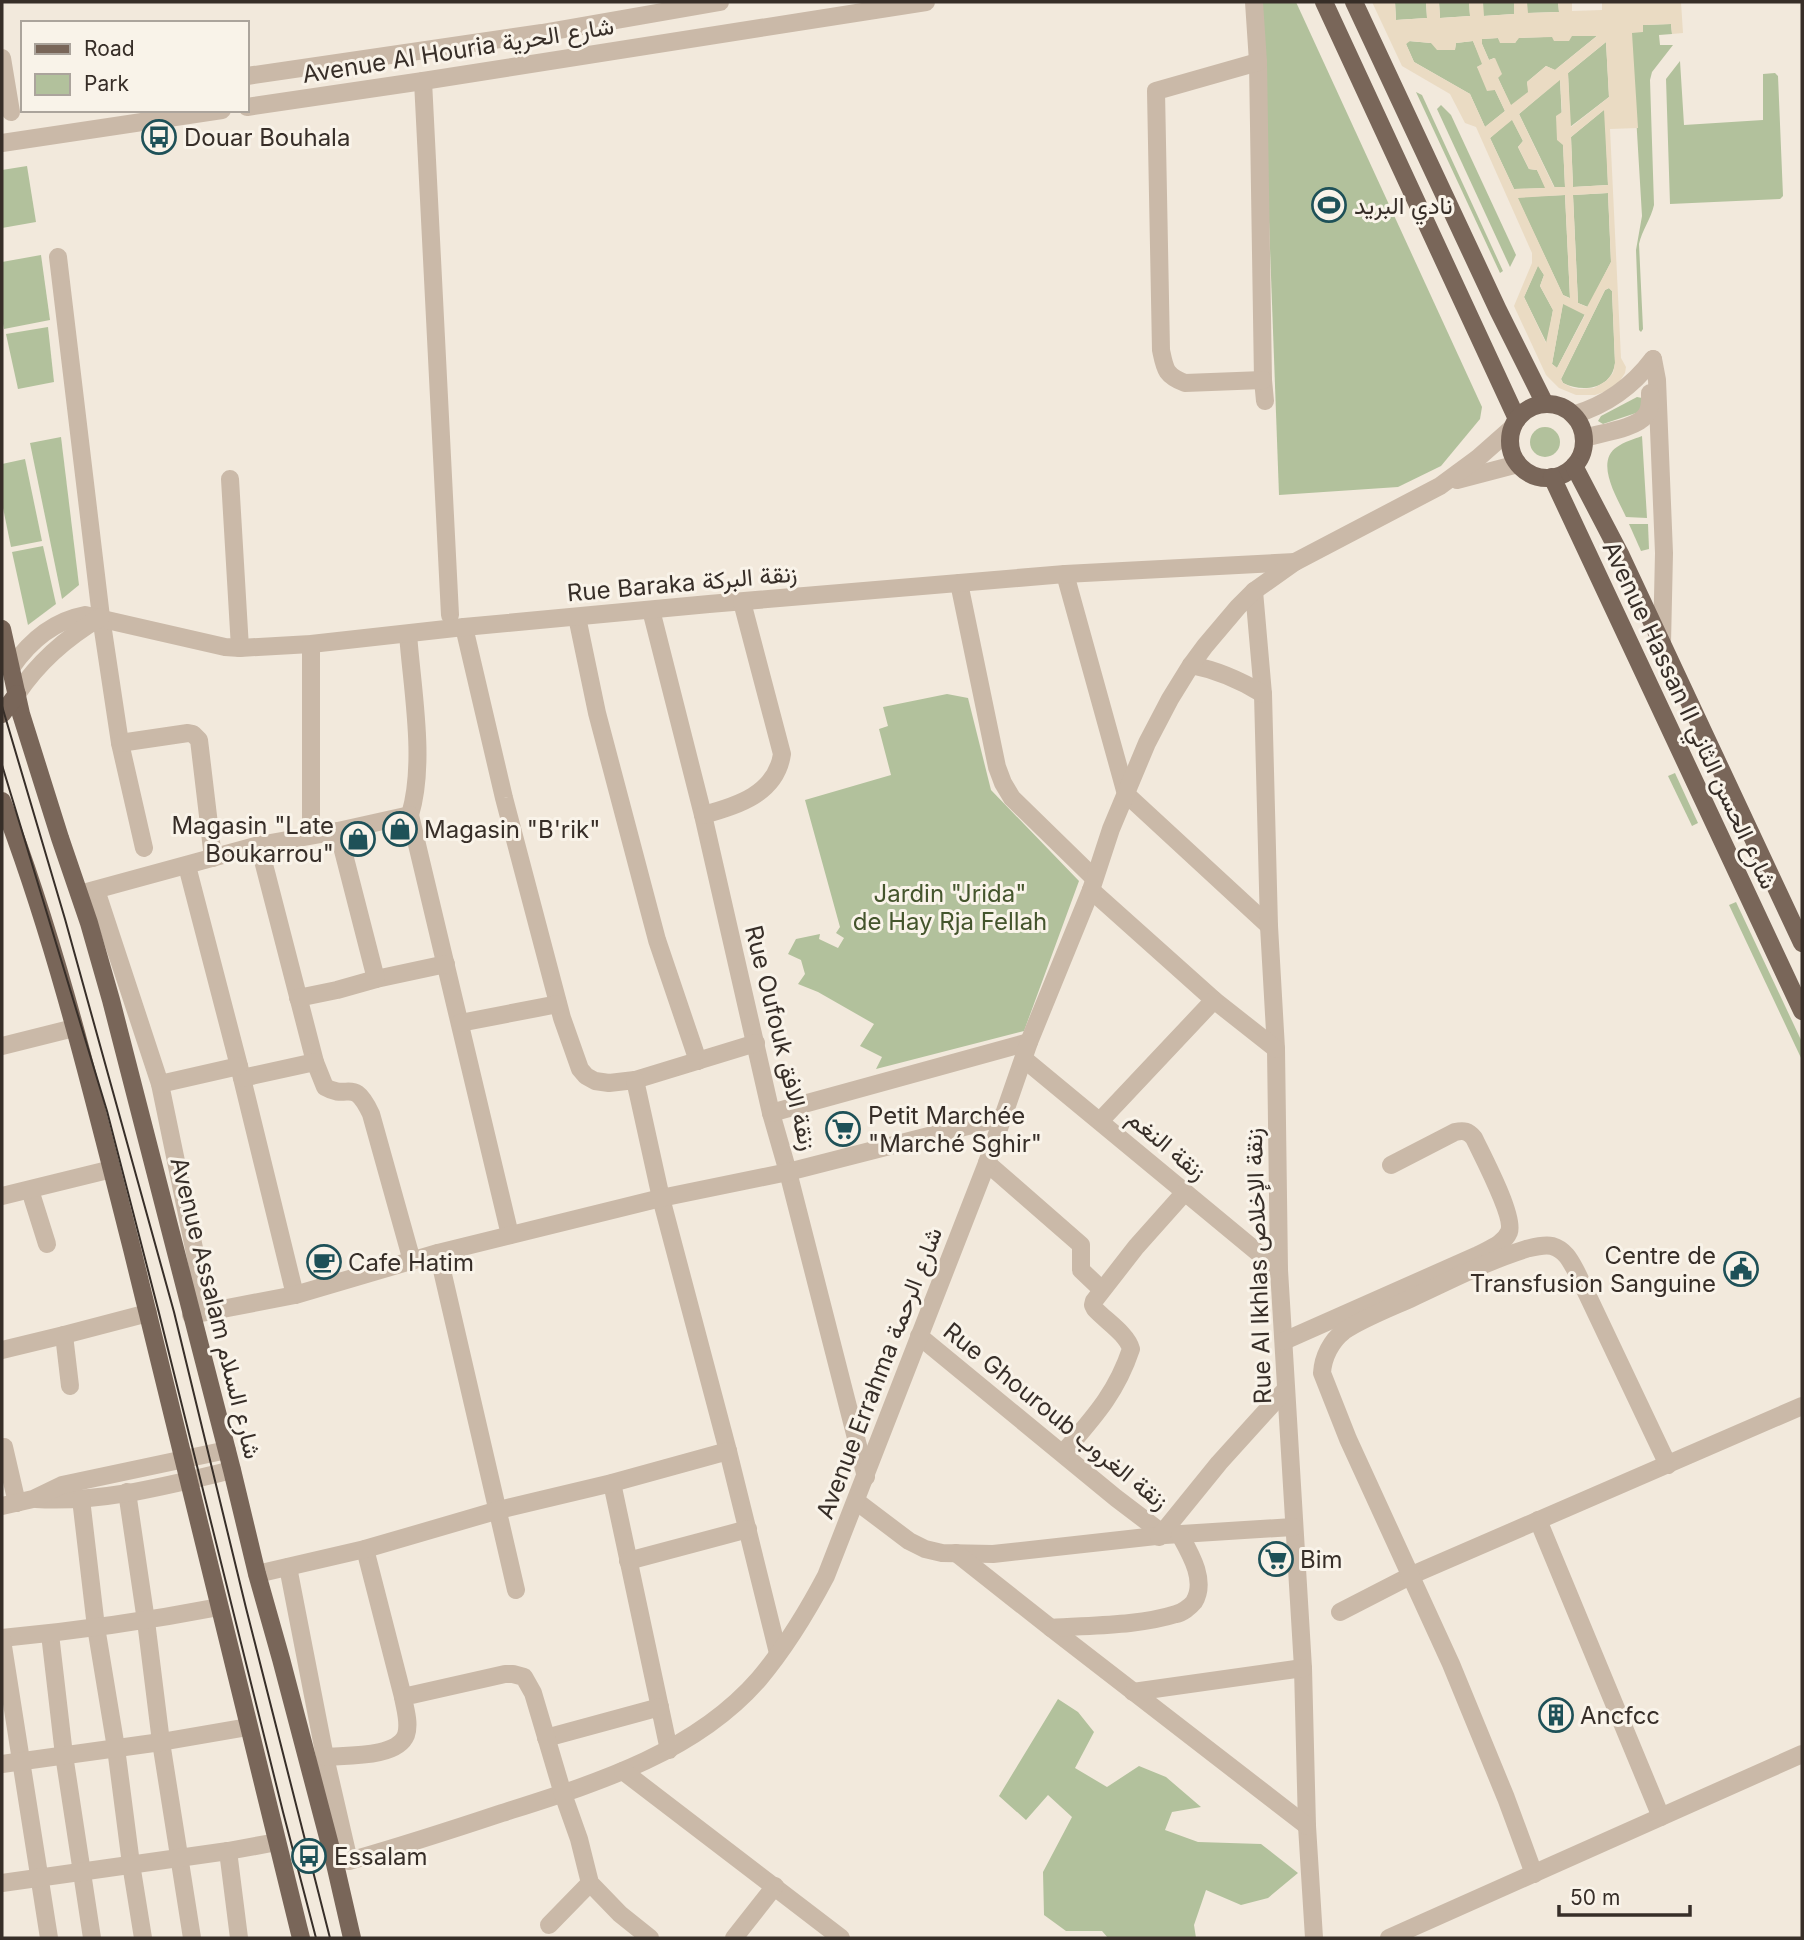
<svg xmlns="http://www.w3.org/2000/svg" width="1804" height="1940" font-family="Inter,Vazirmatn,sans-serif">
	<rect width="100%" height="100%" fill="#f2e9dc"/>
	<g fill="#b2c19c">
		<polygon points="1261,2 1296,2 1482,407 1480,419 1441,466 1398,487 1279,495"/>
		<polygon points="1395,2 1426,2 1427,18 1396,20"/>
		<polygon points="1439,2 1469,2 1470,16 1440,18"/>
		<polygon points="1483,2 1514,2 1514,14 1483,16"/>
		<polygon points="1527,2 1558,2 1559,12 1527,13"/>
		<path d="M1671 24 1672 34 1659 35 1660 45H1673L1652 72 1650 80 1654 205C1651 219 1642 230 1639 244L1643 329 1641 332 1639 330 1636 250 1642 216 1631 32H1643L1642 25Z"/>
		<polygon points="1598,35 1555,70 1546,66 1527,82 1529,92 1511,106 1498,78 1494,58 1489,60 1482,44 1482,39 1498,38 1501,43 1515,43 1518,38"/>
		<polygon points="1408,41 1431,43 1455,49 1456,43 1473,41 1483,64 1477,67 1495,90 1505,111 1485,127 1470,94 1414,62 1406,44"/>
		<polygon points="1606,42 1609,97 1570,127 1568,73"/>
		<polygon points="1680,61 1684,125 1763,120 1763,74 1775,73 1778,76 1783,196 1780,199 1670,204 1666,79"/>
		<polygon points="1560,79 1565,187 1555,188 1519,114"/>
		<polygon points="1416,92 1422,95 1503,271 1500,273"/>
		<polygon points="1441,105 1451,115 1516,255 1510,267 1437,109"/>
		<polygon points="1605,109 1608,185 1573,187 1571,137"/>
		<polygon points="1512,119 1523,141 1518,147 1529,169 1537,170 1546,188 1514,189 1490,138"/>
		<polygon points="27,166 36,222 2,228 2,170"/>
		<polygon points="1608,193 1611,262 1588,307 1578,303 1573,195"/>
		<polygon points="1565,195 1570,298 1563,295 1517,197"/>
		<polygon points="41,255 50,320 4,329 2,318 2,262"/>
		<polygon points="1538,265 1544,275 1540,286 1553,310 1547,344 1524,297"/>
		<path d="M1609 288 1612 291 1615 363C1612 389 1583 393 1563 383L1561 379 1605 290Z"/>
		<polygon points="1563,303 1585,314 1557,368 1552,364"/>
		<polygon points="48,327 54,382 18,389 6,334"/>
		<polygon points="1637,397 1642,398 1642,411 1603,424 1598,421 1601,416"/>
		<circle cx="1545" cy="442" r="15"/>
		<path d="M1642 436 1647 518 1626 517C1618 499 1594 462 1617 447 1624 442 1634 439 1642 436Z"/>
		<polygon points="61,437 79,585 62,599 30,443"/>
		<polygon points="25,459 42,541 11,547 2,503 2,464"/>
		<polygon points="1629,524 1648,524 1649,549 1641,551"/>
		<polygon points="43,546 56,604 28,625 12,552"/>
		<polygon points="947,694 968,698 991,790 1079,881 1024,1031 876,1069 882,1057 860,1046 874,1024 818,992 798,984 805,974 801,960 788,954 796,939 820,934 819,939 838,948 844,938 836,933 840,927 805,800 891,775 879,729 888,726 883,707"/>
		<polygon points="1675,773 1698,823 1692,826 1668,776"/>
		<polygon points="1736,902 1802,1042 1802,1060 1729,905"/>
		<polygon points="1058,1699 1078,1712 1094,1732 1075,1768 1107,1787 1139,1766 1166,1777 1201,1807 1172,1812 1165,1830 1198,1842 1261,1844 1298,1873 1268,1898 1241,1905 1206,1890 1194,1925 1196,1938 1108,1938 1102,1931 1066,1931 1044,1915 1043,1872 1072,1817 1048,1795 1026,1820 999,1796"/>
	</g>
	<path fill="#eadbc3" fill-rule="evenodd" d="M1372 2H1395L1396 20 1427 18 1426 2H1439L1440 18 1470 16 1469 2H1483L1484 16 1514 14V2H1527L1528 13 1559 12 1558 2H1572V11L1602 10V2H1681L1683 33 1672 34 1671 24 1643 25V32L1632 33 1638 128 1610 129 1621 358 1626 367 1625 373 1618 384 1604 392 1595 395H1576L1559 388 1546 375 1514 306 1532 263V253L1476 127 1465 123 1450 94 1402 66ZM1572 36H1597L1555 70 1546 66 1527 82 1528 92 1511 105 1498 78 1502 74 1495 58 1489 60 1482 44V39L1498 38 1500 43H1515L1519 38 1552 37 1554 41H1569ZM1410 41 1431 43 1437 50H1455L1456 43 1473 41 1482 64 1477 67 1487 91 1495 90 1505 111 1485 127 1470 94 1414 62 1406 44ZM1606 42 1609 97 1571 127 1568 73ZM1560 80 1562 112 1556 116 1557 140 1563 145 1565 187H1554L1519 114ZM1604 110 1608 185 1573 187 1571 137ZM1512 120 1523 141 1518 147 1529 169 1537 170 1545 188 1514 189 1490 138ZM1608 193 1611 262 1587 307 1578 303 1573 195ZM1565 195 1570 298H1569L1563 295 1518 198ZM1538 266 1544 275 1540 286 1553 310 1546 343 1524 297ZM1609 288 1612 291 1615 363 1613 373 1606 381 1594 388 1580 389 1573 388 1563 383 1561 379 1605 290ZM1563 304 1585 315 1557 368 1552 364Z"/>
	<g fill="none" stroke-linecap="round" stroke-linejoin="round">
		<g stroke="#cab9a8" stroke-width="18">
			<polyline points="1254,2 1258,62 1263,380 1265,401"/>
			<polyline points="2,58 11,112"/>
			<path d="M1258 62 1156 91 1161 350C1165 369 1165 375 1185 383L1263 380"/>
			<polyline points="247,76 542,33 720,2"/>
			<polyline points="423,81 450,615"/>
			<polyline points="247,107 423,81 926,2"/>
			<polyline points="2,143 222,110"/>
			<polyline points="58,257 101,617 120,743 144,848"/>
			<polyline points="1653,359 1657,380 1664,553 1662,643"/>
			<path d="M1573 415C1607 405 1632 387 1653 359"/>
			<path d="M1584 438C1600 433 1636 429 1646 415 1651 408 1650 401 1650 393"/>
			<polyline points="230,479 240,648"/>
			<polyline points="1457,480 1518,464"/>
			<polyline points="1065,574 1126,794 1269,926"/>
			<polyline points="959,583 997,767 1003,783 1012,798 1094,878"/>
			<polyline points="1254,591 1263,694 1269,926 1276,1049 1279,1270 1303,1668 1307,1826 1314,1938"/>
			<polyline points="651,610 703,815 771,1113 788,1172 866,1477"/>
			<polyline points="577,617 597,713 657,940 698,1061"/>
			<polyline points="464,627 504,798 562,1018 580,1069 586,1076 595,1081 609,1083 635,1080 756,1043"/>
			<path d="M408 634C412 689 426 762 410 815L510 1235"/>
			<path d="M1191 665C1217 670 1240 680 1263 694"/>
			<path d="M11 668C29 642 53 621 85 615L225 647 240 648 311 644 464 627 709 604 1065 574 1295 562"/>
			<path d="M17 694C39 661 67 637 101 617"/>
			<polyline points="120,743 188,733 193,734 199,740 213,858"/>
			<path d="M703 815C737 806 776 794 782 754L742 602"/>
			<polyline points="311,835 311,644"/>
			<path d="M259 845 315 1062 325 1087C349 1101 353 1076 371 1114L412 1261"/>
			<polyline points="187,866 239,1066 295,1295"/>
			<polyline points="96,890 160,1084 207,1311"/>
			<polyline points="1091,890 1214,1000 1276,1049"/>
			<polyline points="87,892 259,845 338,831 410,815"/>
			<polyline points="376,979 446,964"/>
			<polyline points="298,998 337,990 376,979 338,831"/>
			<polyline points="460,1023 558,1004"/>
			<polyline points="2,1046 74,1028"/>
			<polyline points="1024,1059 1279,1270"/>
			<polyline points="242,1078 315,1062"/>
			<polyline points="635,1080 661,1198 728,1451 778,1653"/>
			<polyline points="160,1084 239,1066"/>
			<polyline points="771,1113 1029,1042"/>
			<polyline points="1100,1121 1214,1000"/>
			<polyline points="987,1163 1081,1245 1081,1270 1101,1289"/>
			<polyline points="30,1190 47,1244"/>
			<polyline points="2,1196 112,1169"/>
			<polyline points="438,1253 516,1590"/>
			<polyline points="191,1315 295,1295 438,1253 661,1198 788,1172 1003,1117"/>
			<polyline points="64,1335 70,1386"/>
			<polyline points="919,1336 1116,1498 1162,1533"/>
			<path d="M1284 1341 1478 1255C1489 1249 1504 1244 1509 1232 1515 1217 1482 1155 1474 1138 1468 1131 1464 1130 1455 1132L1391 1165"/>
			<polyline points="2,1350 64,1335 148,1313"/>
			<polyline points="4,1447 17,1503"/>
			<path d="M1063 1453C1093 1418 1116 1394 1131 1349 1127 1334 1106 1321 1095 1309L1093 1305 1094 1301 1136 1247 1185 1192"/>
			<polyline points="612,1483 669,1750"/>
			<polyline points="127,1492 146,1621 161,1742 192,1938"/>
			<path d="M36 1499C102 1503 169 1485 232 1470"/>
			<polyline points="81,1499 96,1627 116,1748 131,1864 143,1938"/>
			<polyline points="856,1501 909,1541 925,1549 942,1553 993,1554 1165,1535 1293,1527"/>
			<polyline points="2,1506 33,1499 62,1485 227,1450"/>
			<polyline points="1538,1520 1661,1817"/>
			<polyline points="1159,1537 1219,1463 1286,1389"/>
			<polyline points="365,1549 403,1697"/>
			<polyline points="956,1553 1051,1628 1307,1826"/>
			<polyline points="628,1561 748,1529"/>
			<path d="M288 1567 325 1757 349 1861C401 1846 451 1830 502 1813 593 1784 694 1754 759 1679 785 1648 807 1612 826 1576L987 1163 1029 1042 1091 890 1111 829 1147 743 1170 699 1191 665 1205 646 1238 607 1254 591 1295 562 1440 486 1478 458 1512 428"/>
			<polyline points="257,1574 365,1549 499,1510 612,1483 728,1451"/>
			<polyline points="1340,1612 1412,1575 1802,1406"/>
			<path d="M1051 1628C1091 1625 1138 1626 1176 1614 1182 1613 1190 1607 1194 1602 1207 1581 1190 1553 1180 1535"/>
			<polyline points="50,1634 64,1755 92,1938"/>
			<path d="M2 1638C75 1631 147 1621 219 1607"/>
			<polyline points="2,1640 49,1938"/>
			<polyline points="1133,1692 1303,1668"/>
			<polyline points="546,1738 660,1707"/>
			<path d="M325 1757C347 1755 397 1758 406 1735 410 1723 405 1709 403 1697L505 1674H513L524 1677 533 1693 563 1794 579 1839 590 1883 620 1914 650 1938"/>
			<polyline points="2,1764 161,1742 248,1727"/>
			<polyline points="623,1771 841,1938"/>
			<polyline points="228,1851 239,1938"/>
			<path d="M1534 1874 1506 1798 1451 1664 1348 1439 1322 1373C1323 1357 1331 1341 1344 1331 1361 1319 1392 1307 1412 1298 1449 1281 1487 1261 1526 1249 1534 1247 1544 1244 1552 1246 1566 1250 1571 1262 1577 1273L1668 1465"/>
			<polyline points="2,1883 228,1851 277,1842"/>
			<polyline points="549,1925 590,1883"/>
			<polyline points="734,1938 775,1886"/>
			<polyline points="1389,1938 1802,1754"/>
		</g>
		<g stroke="#796659" stroke-width="18">
			<polyline points="1324,2 1517,419"/>
			<polyline points="1354,2 1498,310 1545,404"/>
			<circle cx="1547" cy="441" r="37"/>
			<polyline points="1574,466 1621,556 1802,943"/>
			<polyline points="1552,477 1802,1011"/>
			<polyline points="2,629 21,714 60,838 89,923 111,1000 232,1470 257,1574 281,1659 335,1864 352,1938"/>
			<polyline points="2,714 17,694"/>
			<path d="M2 801C57 944 94 1100 132 1249 189 1479 243 1709 301 1938"/>
		</g>
		<g stroke="#372e28" stroke-width="2">
			<polyline points="2,706 65,919 174,1312 246,1608 330,1938"/>
			<polyline points="2,765 107,1111 159,1313 283,1812 316,1938"/>
		</g>
	</g>
	<defs>
		<g id="bus-ring" transform="scale(1.75)"><circle r="9.5" fill="#f9f3e9" stroke="#1e5158" stroke-width="1.5"/><path d="M-5-6H5V4H4V6H2V4H-2V6H-4V4H-5ZM-3.5-4V0h7V-4ZM-3.5 1.2v1.5H-2V1.2ZM2 1.2v1.5H3.5V1.2Z" fill="#1e5158"/></g>
		<g id="stadium-ring" transform="scale(1.75)"><circle r="9.5" fill="#f9f3e9" stroke="#1e5158" stroke-width="1.5"/><path d="M0-5a6.5 5 0 1 0 0 10a6.5 5 0 1 0 0-10ZM-3.5-1.8h7v3.6h-7Z" fill="#1e5158"/></g>
		<g id="shop-ring" transform="scale(1.75)"><circle r="9.5" fill="#f9f3e9" stroke="#1e5158" stroke-width="1.5"/><path d="M-5-2.5h2.3a2.7 3.5 0 0 1 5.4 0H5L5.5 6h-11ZM-1.5-2.5h3a1.5 2.3 0 0 0-3 0Z" fill="#1e5158"/></g>
		<g id="supermarket-ring" transform="scale(1.75)"><circle r="9.5" fill="#f9f3e9" stroke="#1e5158" stroke-width="1.5"/><path d="M-6-5.5h2.5l.6 2H6L4.5 2H-2.5L-4.4-4H-6ZM-1.5 3.2a1.3 1.3 0 1 0 .1 0ZM3 3.2a1.3 1.3 0 1 0 .1 0Z" fill="#1e5158"/></g>
		<g id="cafe-ring" transform="scale(1.75)"><circle r="9.5" fill="#f9f3e9" stroke="#1e5158" stroke-width="1.5"/><path d="M-5.5-4.5H6V0H3Q3 3.5 0 3.5H-2.5Q-5.5 3.5-5.5 0ZM3-3.2v2h1.7v-2ZM-6 4.5H4V6H-6Z" fill="#1e5158"/></g>
		<g id="civic-ring" transform="scale(1.75)"><circle r="9.5" fill="#f9f3e9" stroke="#1e5158" stroke-width="1.5"/><path d="M-.6-6.5H3V-4.5H.6V-3L4-1V1h2V6H-6V1h2V-1L-.6-3ZM-1.2 2.5V6h2.4V2.5Z" fill="#1e5158"/></g>
		<g id="building-ring" transform="scale(1.75)"><circle r="9.5" fill="#f9f3e9" stroke="#1e5158" stroke-width="1.5"/><path d="M-4-6H4V6H1V3H-1V6H-4ZM-2.5-4.3h1.7v1.8h-1.7ZM.8-4.3h1.7v1.8H.8ZM-2.5-1h1.7V.8h-1.7ZM.8-1h1.7V.8H.8Z" fill="#1e5158"/></g>
	</defs>
	<g fill-rule="evenodd">
		<use href="#bus-ring" x="159" y="137"/>
		<use href="#stadium-ring" x="1329" y="205"/>
		<use href="#shop-ring" x="400" y="829"/>
		<use href="#shop-ring" x="358" y="839"/>
		<use href="#supermarket-ring" x="843" y="1129"/>
		<use href="#cafe-ring" x="324" y="1262"/>
		<use href="#civic-ring" x="1741" y="1269"/>
		<use href="#supermarket-ring" x="1276" y="1559"/>
		<use href="#building-ring" x="1556" y="1715"/>
		<use href="#bus-ring" x="309" y="1856"/>
	</g>
	<g text-anchor="middle" dominant-baseline="central" stroke-width="6" stroke-linejoin="round" paint-order="stroke">
		<g font-size="24" fill="#372e28" stroke="#f9f3e9">
			<text transform="translate(458 50) rotate(-9)">Avenue Al Houria شارع الحرية</text>
			<text transform="translate(682 583) rotate(-5)">Rue Baraka زنقة البركة</text>
			<text transform="translate(1690 715) rotate(65)">Avenue Hassan II شارع الحسن الثاني</text>
			<text transform="translate(781 1038) rotate(76)">Rue Oufouk زنقة الافق</text>
			<text transform="translate(1167 1145) rotate(40)">زنقة النغم</text>
			<text transform="translate(1258 1266) rotate(-92)">Rue Al Ikhlas زنقة الإخلاص</text>
			<text transform="translate(216 1308) rotate(76)">Avenue Assalam شارع السلام</text>
			<text transform="translate(879 1373) rotate(-69)">Avenue Errahma شارع الرحمة</text>
			<text transform="translate(1056 1416) rotate(39)">Rue Ghouroub زنقة الغروب</text>
		</g>
		<g font-size="24" fill="#372e28" stroke="#f9f3e9" text-anchor="start">
			<text x="184" y="137">Douar Bouhala</text>
			<text x="1354" y="205">نادي البريد</text>
			<text x="334" y="825" text-anchor="end">Magasin "Late<tspan x="334" dy="28">Boukarrou"</tspan></text>
			<text x="424" y="829">Magasin "B'rik"</text>
			<text x="868" y="1115">Petit Marchée<tspan x="868" dy="28">"Marché Sghir"</tspan></text>
			<text x="1716" y="1255" text-anchor="end">Centre de<tspan x="1716" dy="28">Transfusion Sanguine</tspan></text>
			<text x="348" y="1262">Cafe Hatim</text>
			<text x="1300" y="1559">Bim</text>
			<text x="1580" y="1715">Ancfcc</text>
			<text x="334" y="1856">Essalam</text>
		</g>
		<g font-size="24" fill="#44552c" stroke="#f9f3e9">
			<text x="950" y="893">Jardin "Jrida"<tspan x="950" dy="28">de Hay Rja Fellah</tspan></text>
		</g>
	</g>
	<rect width="1804" height="1940" fill="none" stroke="#372e28" stroke-width="7"/>
	<rect x="21" y="21" width="228" height="91" fill="#f9f3e9" stroke="#aba49c" stroke-width="2"/>
	<rect x="35" y="44" width="35" height="10" fill="#796659" stroke="#aba49c" stroke-width="2"/>
	<text x="84" y="56" font-size="21" fill="#372e28">Road</text>
	<rect x="35" y="74" width="35" height="21" fill="#b2c19c" stroke="#aba49c" stroke-width="2"/>
	<text x="84" y="91" font-size="21" fill="#372e28">Park</text>
	<path d="M1559 1905v10h131v-10" fill="none" stroke="#372e28" stroke-width="3.5"/>
	<text x="1570" y="1905" font-size="21" fill="#372e28" stroke="#f9f3e9" stroke-width="5" paint-order="stroke">50 m</text>
</svg>
